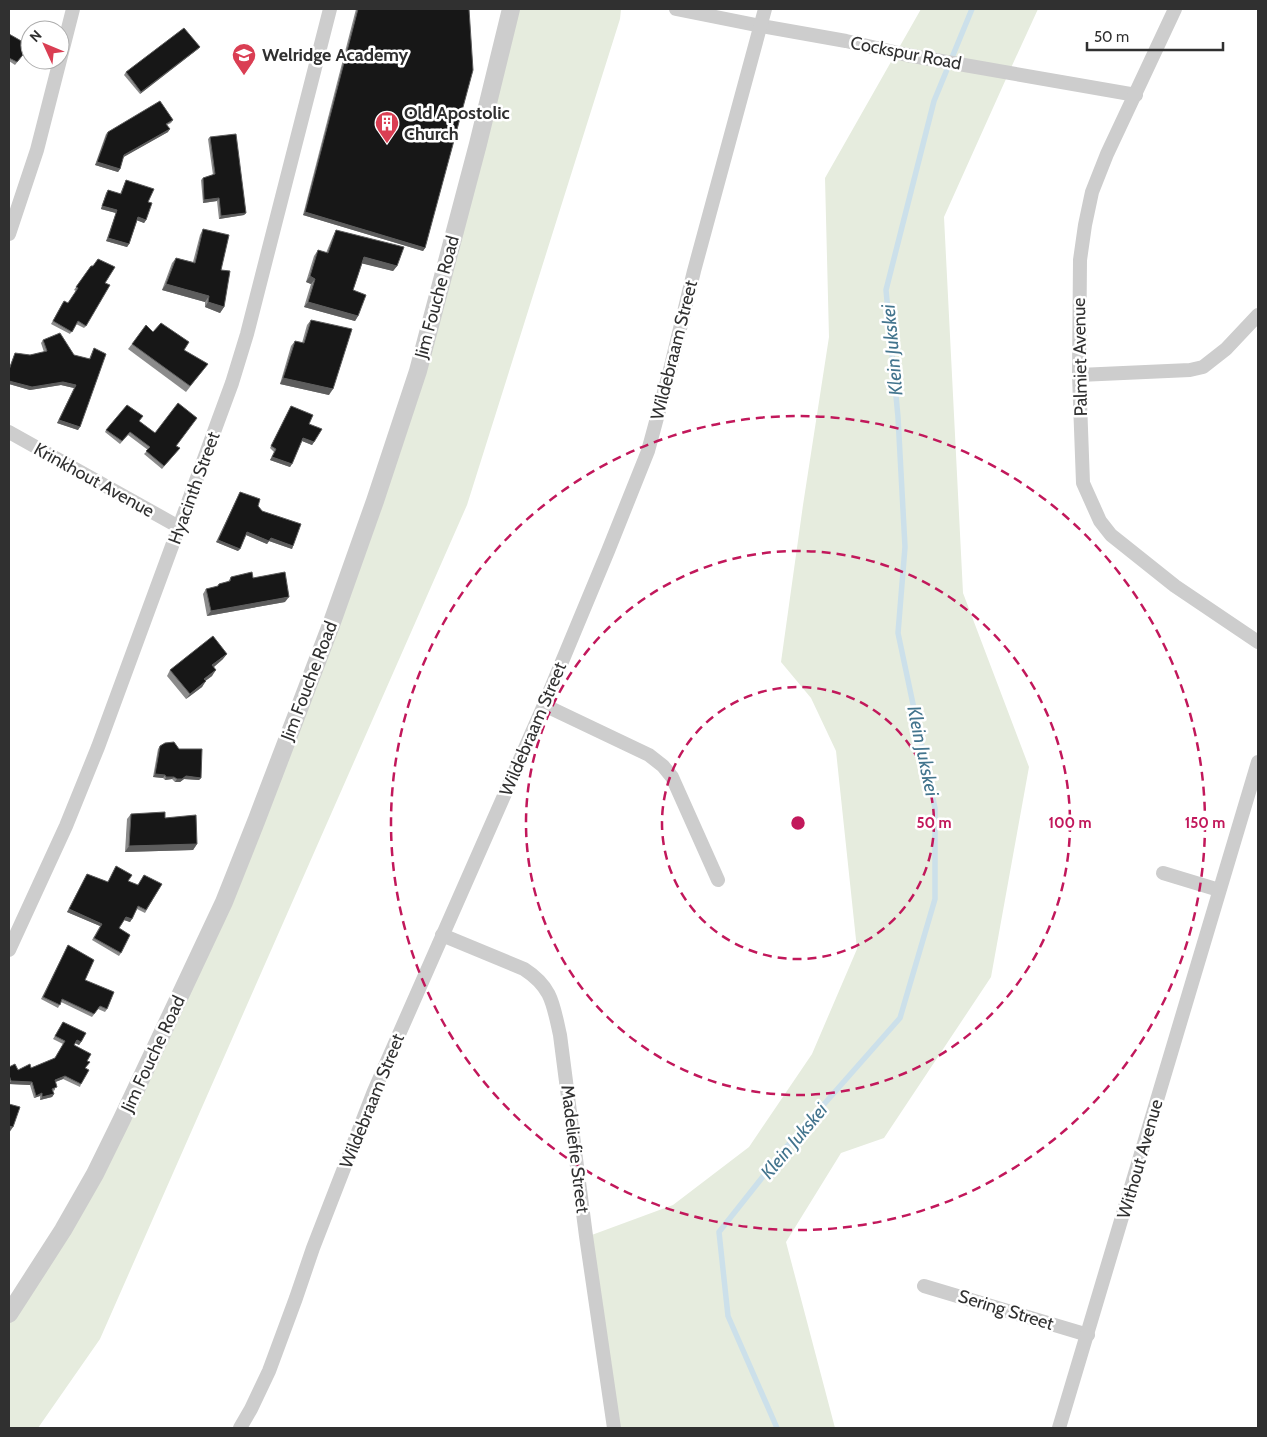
<svg xmlns="http://www.w3.org/2000/svg" width="1267" height="1437" font-family="Cabin,sans-serif">
	<rect width="100%" height="100%" fill="#fff"/>
	<g fill="#e6ecde">
		<polygon points="512,9 621,9 620,19 467,505 100,1339 38,1428 9,1428 9,1315 193,975 421,367"/>
		<polygon points="921,9 1038,9 1010,70 944,217 963,593 1029,767 991,977 884,1138 841,1153 786,1242 835,1428 611,1428 589,1236 673,1205 749,1147 812,1054 857,949 836,751 811,698 781,662 803,505 829,337 825,178"/>
	</g>
	<g fill="none" stroke-linecap="round" stroke-linejoin="round">
		<polyline stroke="#cce0ea" stroke-width="5.5" points="777,1428 728,1316 719,1232 788,1145 900,1018 935,899 935,808 898,633 905,547 898,417 886,290 934,101 972,9"/>
		<g stroke="#cdcdcd" stroke-width="14">
			<polyline points="676,9 761,26 846,41 907,55 1136,95"/>
			<polyline points="1175,9 1107,154 1092,192 1085,225 1080,260 1079,375 1083,483 1100,521 1111,535 1175,586 1258,642"/>
			<polyline points="9,234 37,150 73,9"/>
			<polyline points="1079,375 1190,370 1203,367 1226,349 1258,315"/>
			<polyline points="9,432 179,527"/>
			<polyline points="544,705 649,755 663,766 672,777 718,880"/>
			<polyline points="1163,873 1219,890"/>
			<path d="M442 935 524 969C552 987 553 1004 560 1035L586 1236 614 1428"/>
			<polyline points="9,950 66,826 98,747 232,383 247,334 330,9"/>
			<polyline points="924,1286 1088,1335"/>
			<polyline points="240,1428 251,1409 269,1371 296,1298 313,1248 374,1091 544,705 608,551 648,451 670,370 694,271 765,9"/>
			<polyline points="1059,1428 1258,762"/>
		</g>
		<polyline stroke="#cdcdcd" stroke-width="18" points="9,1314 63,1230 95,1174 122,1119 224,902 257,819 331,625 375,501 418,371 478,144 511,9"/>
	</g>
	<g fill="#8b8b8b">
		<polygon points="356,9 469,9 425,248 423,251 303,215"/>
		<polygon points="9,34 30,46 15,65 9,61"/>
		<polygon points="198,49 140,94 124,75 126,72"/>
		<polygon points="173,120 171,123 167,125 168,132 123,157 120,169 118,172 95,165 106,134 108,132"/>
		<polygon points="210,137 246,213 244,215 219,219 217,201 203,203 201,180 203,178 213,175 208,139"/>
		<polygon points="126,180 148,202 146,220 144,223 137,220 129,244 127,247 106,241 116,213 101,209 106,193 108,190 120,194"/>
		<polygon points="203,229 221,270 224,307 220,313 205,307 205,302 162,290 172,263 176,258 193,262 200,235"/>
		<polygon points="336,230 397,266 393,271 362,263 353,290 358,316 355,321 304,307 311,284 306,282 314,256 318,250 326,253 333,236"/>
		<polygon points="91,266 105,283 86,326 84,328 76,324 70,334 51,324 62,304 68,303 76,291 74,290"/>
		<polygon points="311,320 329,395 280,384 291,346 295,341 302,343 307,325"/>
		<polygon points="153,332 184,350 204,369 186,392 128,349 132,344"/>
		<polygon points="43,340 74,355 89,359 94,348 78,430 57,423 74,388 61,385 30,390 9,384 9,368 15,353 30,355 44,352 41,343"/>
		<polygon points="291,406 309,424 314,442 312,445 302,441 290,467 270,460 274,452 270,448"/>
		<polygon points="139,421 155,433 180,448 162,469 144,454 148,450 128,435 120,444 105,432 106,430"/>
		<polygon points="240,492 258,506 293,546 292,549 269,541 267,544 246,535 238,551 216,542"/>
		<polygon points="231,577 253,578 285,602 207,616 203,594 206,589 217,587 219,584 228,582"/>
		<polygon points="223,659 214,667 212,676 205,681 202,687 186,699 167,676 170,670"/>
		<polygon points="160,746 201,778 199,780 184,779 180,782 175,782 172,779 165,780 163,778 153,777 158,749"/>
		<polygon points="131,814 165,818 197,844 193,850 125,852 127,819"/>
		<polygon points="116,866 128,881 138,885 162,884 145,913 137,909 130,922 124,920 119,928 121,953 119,956 92,940 100,926 67,912 87,874 108,882"/>
		<polygon points="68,945 85,980 107,1009 105,1012 98,1009 92,1017 61,1002 58,1008 41,999"/>
		<polygon points="63,1022 81,1042 79,1045 75,1043 74,1045 87,1061 81,1084 80,1087 63,1079 55,1082 55,1090 53,1091 54,1094 52,1097 40,1100 40,1096 34,1098 30,1085 9,1084 9,1067 18,1070 31,1068 55,1058 63,1044 53,1039"/>
	</g>
	<g fill="#5d5d5d">
		<polygon points="200,47 198,49 140,94 141,92"/>
		<polygon points="170,129 168,132 122,158 124,155"/>
		<polygon points="97,162 120,169 118,172 95,165"/>
		<polygon points="219,198 217,201 203,203 204,200"/>
		<polygon points="102,206 117,210 116,213 101,209"/>
		<polygon points="305,212 425,248 423,251 303,215"/>
		<polygon points="246,213 244,215 219,219 221,216"/>
		<polygon points="138,217 146,220 144,223 136,220"/>
		<polygon points="108,238 129,244 127,247 106,241"/>
		<polygon points="364,257 397,266 393,271 360,263"/>
		<polygon points="310,276 315,279 311,284 306,282"/>
		<polygon points="166,284 209,296 205,302 162,290"/>
		<polygon points="208,302 224,307 220,313 205,307"/>
		<polygon points="308,302 358,316 355,321 304,307"/>
		<polygon points="283,378 333,389 329,395 280,384"/>
		<polygon points="9,381 63,382 76,385 74,388 61,385 30,390 9,384"/>
		<polygon points="59,420 80,427 78,430 57,423"/>
		<polygon points="303,438 314,442 312,445 302,441"/>
		<polygon points="272,457 292,464 290,467 270,460"/>
		<polygon points="247,532 269,541 267,544 246,535"/>
		<polygon points="271,538 293,546 292,549 269,541"/>
		<polygon points="218,540 240,549 238,551 216,542"/>
		<polygon points="289,597 285,602 207,616 211,611"/>
		<polygon points="227,654 223,659 209,671 212,665"/>
		<polygon points="216,670 212,676 200,685 204,679"/>
		<polygon points="206,681 202,687 186,699 190,694"/>
		<polygon points="155,774 165,775 163,778 153,777"/>
		<polygon points="186,776 201,778 199,780 184,779 180,782 175,782 177,779"/>
		<polygon points="166,777 174,777 172,779 165,780"/>
		<polygon points="197,844 193,850 125,852 129,846"/>
		<polygon points="69,909 102,924 100,926 67,912"/>
		<polygon points="126,917 132,919 130,922 124,920"/>
		<polygon points="77,1040 81,1042 79,1045 75,1043"/>
		<polygon points="65,1076 63,1079 53,1083 55,1080"/>
		<polygon points="11,1081 32,1082 30,1085 9,1084"/>
		<polygon points="42,1093 40,1096 34,1098 36,1096"/>
		<polygon points="54,1094 52,1097 40,1100 42,1097"/>
		<polygon points="9,1126 13,1127 9,1133"/>
	</g>
	<g fill="#171717" stroke="#5d5d5d">
		<polygon points="358,9 469,9 473,70 425,248 305,212"/>
		<polygon points="184,28 200,47 141,92 126,72"/>
		<polygon points="9,34 30,46 17,62 9,58"/>
		<polygon points="160,101 173,120 166,124 170,129 124,155 120,169 97,162 108,132"/>
		<polygon points="236,134 246,213 221,216 219,198 204,200 203,178 215,174 210,137"/>
		<polygon points="126,180 154,189 148,202 152,203 146,220 138,217 129,244 108,238 117,210 102,206 108,190 121,194"/>
		<polygon points="203,229 229,235 221,270 230,271 224,307 208,302 209,296 166,284 176,258 195,263"/>
		<polygon points="336,230 404,247 397,266 364,257 353,290 366,295 358,316 308,302 315,279 310,276 318,250 328,253"/>
		<polygon points="98,259 115,267 105,283 110,285 86,326 78,321 72,332 53,321 64,301 68,303 78,288 76,287 91,266 93,266"/>
		<polygon points="311,320 352,329 333,389 283,378 295,341 304,343"/>
		<polygon points="161,323 189,342 184,350 208,364 190,386 132,344 146,325 153,332"/>
		<polygon points="60,333 74,355 90,359 94,348 106,354 80,427 59,420 76,385 63,382 32,387 9,381 9,370 15,353 30,355 47,351 43,340"/>
		<polygon points="178,403 197,418 176,446 180,448 164,466 146,451 150,447 130,432 122,441 106,430 127,405 143,416 139,421 155,433"/>
		<polygon points="291,406 313,415 309,424 322,429 314,442 303,438 292,464 272,457 276,449 271,446"/>
		<polygon points="240,492 260,499 258,506 262,511 301,524 293,546 271,538 269,541 247,532 240,549 218,540"/>
		<polygon points="252,572 253,578 285,572 289,597 211,611 206,589 218,586 219,584 230,581 231,577"/>
		<polygon points="213,636 227,654 212,665 216,670 204,679 206,681 190,694 170,670"/>
		<polygon points="174,742 179,749 202,749 201,778 186,776 182,779 177,779 174,777 166,777 165,775 155,774 160,746 165,743"/>
		<polygon points="165,812 165,818 196,815 197,844 129,846 131,814"/>
		<polygon points="116,866 132,875 128,881 138,885 144,875 162,884 146,910 138,906 132,919 126,917 119,928 130,935 121,953 94,938 102,924 69,909 87,874 108,882"/>
		<polygon points="68,945 94,960 85,980 114,992 107,1009 100,1006 94,1014 62,999 60,1005 43,997"/>
		<polygon points="63,1022 86,1033 81,1042 77,1040 74,1045 91,1054 87,1061 90,1062 85,1068 89,1070 81,1084 65,1076 55,1080 57,1087 52,1089 54,1094 42,1097 42,1093 36,1096 32,1082 11,1081 9,1075 9,1067 15,1064 18,1070 30,1064 31,1068 55,1058 65,1041 55,1036"/>
		<polygon points="9,1104 20,1107 13,1127 9,1126"/>
	</g>
	<g fill="none" stroke="#c2185b" stroke-width="2.5" stroke-dasharray="9 6">
		<circle cx="798" cy="823" r="136"/>
		<circle cx="798" cy="823" r="272"/>
		<circle cx="798" cy="823" r="407"/>
	</g>
	<defs>
		<g id="school-pin" transform="scale(1.25)"><path d="M0 17L-7.5 6A9.5 9.5 0 1 1 7.5 6Z" fill="#da3e53" stroke="#fff"/><path d="M0-5L7-2L0 1L-7-2ZM-4 1L0 2.5L4 1V4Q0 6-4 4Z" fill="#fff"/></g>
		<g id="building-pin" transform="scale(1.25)"><path d="M0 17L-7.5 6A9.5 9.5 0 1 1 7.5 6Z" fill="#da3e53" stroke="#fff"/><path d="M-4-6H4V6H1V3H-1V6H-4ZM-2.5-4.3h1.7v1.8h-1.7ZM.8-4.3h1.7v1.8H.8ZM-2.5-1h1.7V.8h-1.7ZM.8-1h1.7V.8H.8Z" fill="#fff"/></g>
	</defs>
	<g fill-rule="evenodd">
		<use href="#school-pin" x="244" y="55"/>
		<use href="#building-pin" x="387" y="123"/>
	</g>
	<g text-anchor="middle" dominant-baseline="central" stroke-width="5" stroke-linejoin="round" paint-order="stroke">
		<g font-size="18" fill="#303030" stroke="#fff">
			<text transform="translate(906 53) rotate(11)">Cockspur Road</text>
			<text transform="translate(437 297) rotate(-75)">Jim Fouche Road</text>
			<text transform="translate(674 350) rotate(-76)">Wildebraam Street</text>
			<text transform="translate(1080 357) rotate(-91)">Palmiet Avenue</text>
			<text transform="translate(94 480) rotate(29)">Krinkhout Avenue</text>
			<text transform="translate(194 488) rotate(-70)">Hyacinth Street</text>
			<text transform="translate(309 681) rotate(-69)">Jim Fouche Road</text>
			<text transform="translate(533 729) rotate(-67)">Wildebraam Street</text>
			<text transform="translate(153 1054) rotate(-65)">Jim Fouche Road</text>
			<text transform="translate(372 1101) rotate(-68)">Wildebraam Street</text>
			<text transform="translate(575 1149) rotate(83)">Madeliefie Street</text>
			<text transform="translate(1140 1159) rotate(-74)">Without Avenue</text>
			<text transform="translate(1006 1310) rotate(17)">Sering Street</text>
		</g>
		<g font-size="18" font-weight="bold" fill="#303030" stroke="#fff" text-anchor="start">
			<text x="262" y="55">Welridge Academy</text>
			<text x="404" y="113">Old Apostolic<tspan x="404" dy="21">Church</tspan></text>
		</g>
		<g font-size="19" font-style="italic" fill="#42748d" stroke="#fff">
			<text transform="translate(892 350) rotate(-95)">Klein Jukskei</text>
			<text transform="translate(923 751) rotate(78)">Klein Jukskei</text>
			<text transform="translate(794 1141) rotate(-50)">Klein Jukskei</text>
		</g>
	</g>
	<circle cx="798" cy="823" r="8" fill="#c2185b" stroke="#fff" stroke-width="2.5"/>
	<g font-size="15" text-anchor="middle" font-weight="bold" fill="#c2185b" stroke="#fff" stroke-width="5" stroke-linejoin="round" paint-order="stroke">
		<text x="934" y="828">50 m</text>
		<text x="1070" y="828">100 m</text>
		<text x="1205" y="828">150 m</text>
	</g>
	<rect width="1267" height="1437" fill="none" stroke="#303030" stroke-width="20"/>
	<g transform="translate(45 45) rotate(314)"><circle r="24" fill="#ffffff" stroke="#acacac"/>
	<path d="M0-4L9 19L0 12L-9 19Z" fill="#da3e53"/>
	<text y="-8" font-size="14" font-weight="bold" text-anchor="middle" fill="#303030">N</text>
	</g>
	<path d="M1087 42v8h136v-8" fill="none" stroke="#303030" stroke-width="2.5"/>
	<text x="1094" y="42" font-size="15" fill="#303030" stroke="#ffffff" stroke-width="4" paint-order="stroke">50 m</text>
</svg>
